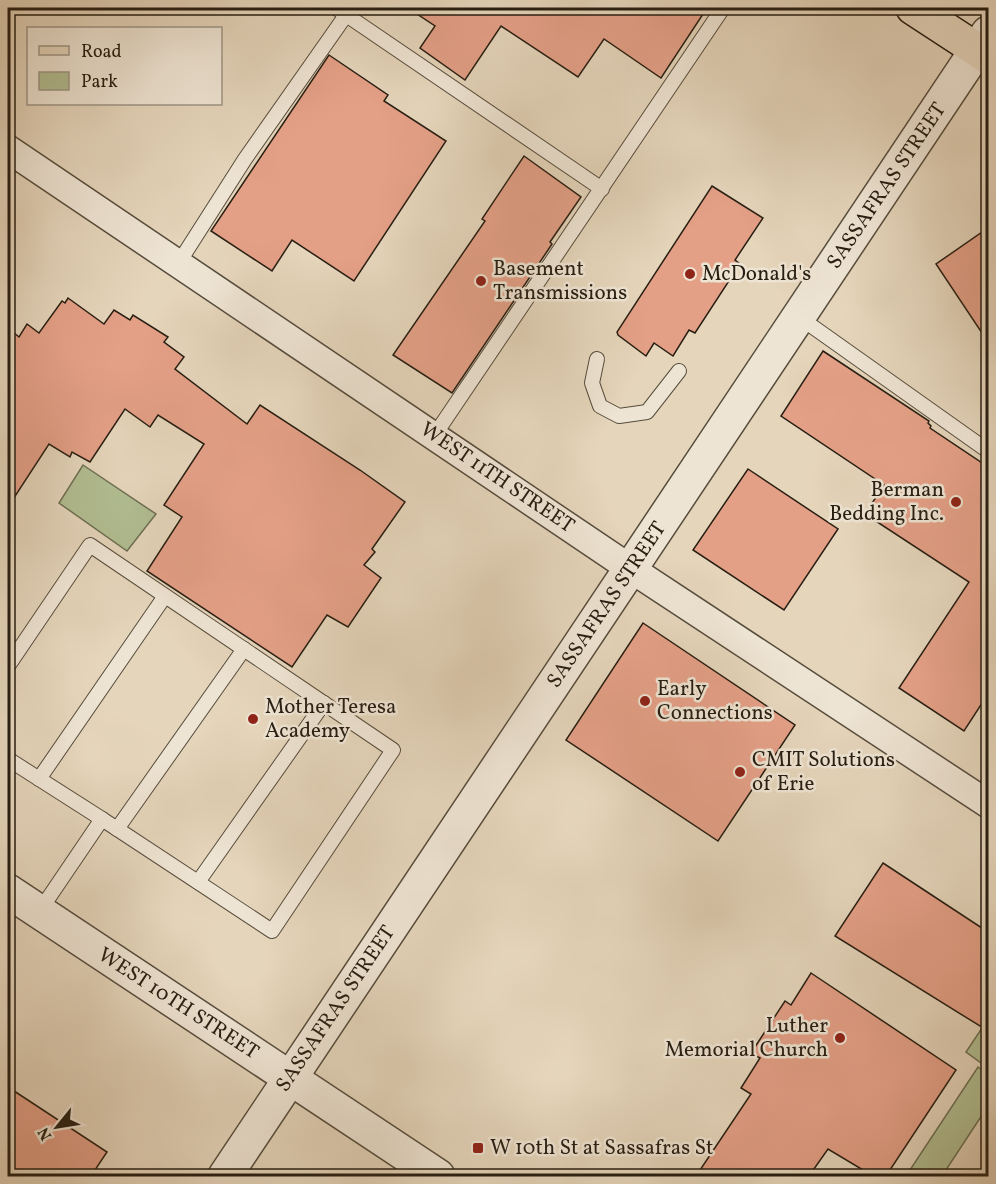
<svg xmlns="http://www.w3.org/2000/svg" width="996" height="1184" font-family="Vollkorn,serif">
	<rect width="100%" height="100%" fill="#e5d5bb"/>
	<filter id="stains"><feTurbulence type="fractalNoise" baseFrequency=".00333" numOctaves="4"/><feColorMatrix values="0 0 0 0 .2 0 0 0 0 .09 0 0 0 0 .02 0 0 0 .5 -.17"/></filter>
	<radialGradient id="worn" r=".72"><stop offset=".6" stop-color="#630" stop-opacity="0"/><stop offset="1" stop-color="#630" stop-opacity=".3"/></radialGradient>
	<g fill="#b1be92" stroke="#6c6e52" stroke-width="1.5">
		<polygon points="83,465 156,514 127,551 59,503"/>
		<polygon points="988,1019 988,1068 966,1052"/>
		<polygon points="978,1067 988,1074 988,1106 942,1176 906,1176"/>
	</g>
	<g fill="#e4a087" stroke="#271e12" stroke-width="1.5">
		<polygon points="408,8 707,8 661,78 604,39 578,77 501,26 465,80 420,48 435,26"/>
		<polygon points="329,55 388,95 384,101 446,141 354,281 292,240 272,271 211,231"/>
		<polygon points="524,156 581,197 550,242 552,244 452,393 393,355 485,221 482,219"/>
		<polygon points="712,186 763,218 735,260 740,264 695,333 689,330 673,356 654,343 646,356 618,335 617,332"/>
		<polygon points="988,228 988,342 936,264"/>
		<polygon points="68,298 104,324 114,310 130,320 133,315 168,337 164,342 184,357 175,369 247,424 260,405 360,470 405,502 372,549 375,552 364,565 381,578 348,627 327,615 292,667 147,571 182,517 164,505 204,444 158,415 150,427 125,409 90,462 72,452 70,457 49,444 8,507 8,328 19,337 27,324 39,333 62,301 65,303"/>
		<polygon points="823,351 929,421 928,423 931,426 930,428 988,467 988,694 964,731 899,688 969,582 865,514 884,485 781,416"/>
		<polygon points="748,469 838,529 784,610 693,550"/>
		<polygon points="643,623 795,725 718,841 566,740"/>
		<polygon points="883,863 988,932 988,1031 835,936"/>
		<polygon points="811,973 956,1070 886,1176 873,1176 828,1149 809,1176 696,1176 751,1094 741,1088 760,1058 751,1053 785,1001 791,1005"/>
		<polygon points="8,1087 107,1152 91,1176 8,1176"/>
	</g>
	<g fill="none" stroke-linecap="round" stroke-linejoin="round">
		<g stroke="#564c3c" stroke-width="16">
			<g id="service">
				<polyline points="336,8 602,189"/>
				<polyline points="178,264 245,159 351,8"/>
				<polyline points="799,317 988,451"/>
				<polyline points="597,359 592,383 600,406 619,416 647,412 679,371"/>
				<polyline points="434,436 723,8"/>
				<polyline points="8,666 90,545 393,750 272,931 102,819 39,912"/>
				<polyline points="8,759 102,819"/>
				<polyline points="39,779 165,596"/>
				<polyline points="117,829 244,649"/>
				<polyline points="198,882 324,703"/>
			</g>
		</g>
		<g stroke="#564c3c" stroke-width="30">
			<polyline id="minor" points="8,149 631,569 988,804"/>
		</g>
		<g stroke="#564c3c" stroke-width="36">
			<g id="tertiary">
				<polyline points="8,891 438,1176"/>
				<polyline points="225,1176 988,33"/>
			</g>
		</g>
		<g stroke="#271e12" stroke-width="36">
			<polyline id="primary" points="913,8 988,57"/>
		</g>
		<use href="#service" stroke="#eee4d3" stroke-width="14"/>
		<use href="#minor" stroke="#eee4d3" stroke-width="27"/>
		<use href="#tertiary" stroke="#eee4d3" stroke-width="33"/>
		<use href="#primary" stroke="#e5d5bb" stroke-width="33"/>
	</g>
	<g fill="#8f2418" stroke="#eee4d3" stroke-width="2">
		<circle cx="690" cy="274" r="6"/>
		<circle cx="481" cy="281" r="6"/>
		<circle cx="956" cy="502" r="6"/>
		<circle cx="645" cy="701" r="6"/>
		<circle cx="253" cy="719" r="6"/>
		<circle cx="740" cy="772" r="6"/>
		<circle cx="840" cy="1038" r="6"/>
		<rect x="472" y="1142" width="12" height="12" rx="3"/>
	</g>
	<g text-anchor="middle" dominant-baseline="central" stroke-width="5" stroke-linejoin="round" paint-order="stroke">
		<g font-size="21" fill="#271e12" stroke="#eee4d3">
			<text transform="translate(887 186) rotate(-56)">SASSAFRAS STREET</text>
			<text transform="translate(497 478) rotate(34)">WEST 11TH STREET</text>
			<text transform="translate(607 605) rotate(-56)">SASSAFRAS STREET</text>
			<text transform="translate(178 1004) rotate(33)">WEST 10TH STREET</text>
			<text transform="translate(336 1009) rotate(-56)">SASSAFRAS STREET</text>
		</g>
		<g font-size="21" fill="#271e12" stroke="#eee4d3" text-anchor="start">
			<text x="493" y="269">Basement<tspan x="493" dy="24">Transmissions</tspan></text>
			<text x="702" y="274">McDonald's</text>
			<text x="944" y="490" text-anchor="end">Berman<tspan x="944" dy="24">Bedding Inc.</tspan></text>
			<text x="657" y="689">Early<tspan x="657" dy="24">Connections</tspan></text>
			<text x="265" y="707">Mother Teresa<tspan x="265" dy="24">Academy</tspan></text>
			<text x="752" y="760">CMIT Solutions<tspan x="752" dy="24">of Erie</tspan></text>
			<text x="828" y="1026" text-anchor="end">Luther<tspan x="828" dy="24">Memorial Church</tspan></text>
			<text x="490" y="1148">W 10th St at Sassafras St</text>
		</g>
	</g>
	<rect width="996" height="1184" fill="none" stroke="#e5d5bb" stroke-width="30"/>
	<rect x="9" y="9" width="978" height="1166" fill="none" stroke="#271e12" stroke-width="3"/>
	<rect x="15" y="15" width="966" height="1154" fill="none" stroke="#271e12" stroke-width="1.5"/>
	<rect x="27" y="27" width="195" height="78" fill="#eee4d3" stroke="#9e9586" stroke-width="1.5"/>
	<rect x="39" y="46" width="30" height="9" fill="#e5d5bb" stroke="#9e9586" stroke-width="1.5"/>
	<text x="81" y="57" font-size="18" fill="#271e12">Road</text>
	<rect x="39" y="72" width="30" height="18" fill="#b1be92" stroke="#9e9586" stroke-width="1.5"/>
	<text x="81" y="87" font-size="18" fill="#271e12">Park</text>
	<g transform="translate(57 1127) rotate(240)" stroke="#eee4d3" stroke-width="4.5" paint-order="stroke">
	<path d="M0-4.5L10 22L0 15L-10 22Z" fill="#271e12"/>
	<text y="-9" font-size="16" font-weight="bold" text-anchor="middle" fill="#271e12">N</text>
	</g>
	<rect width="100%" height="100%" filter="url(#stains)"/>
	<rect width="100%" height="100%" fill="url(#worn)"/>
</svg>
